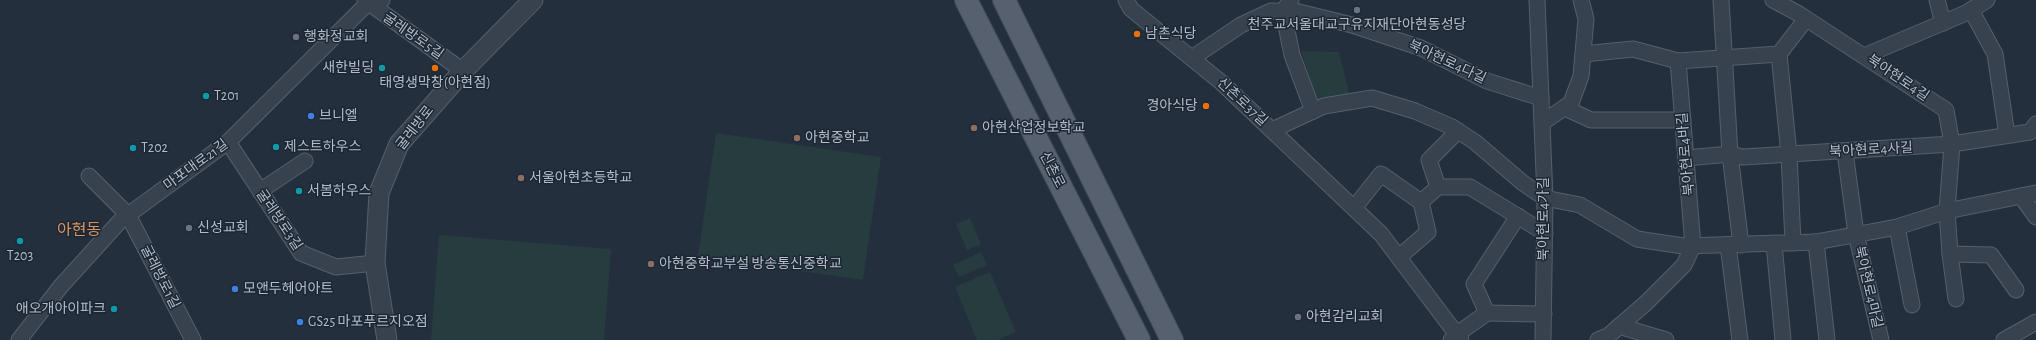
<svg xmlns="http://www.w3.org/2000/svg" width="2036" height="340" font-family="'Alegreya Sans','Noto Sans KR',sans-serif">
	<rect width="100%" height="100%" fill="#242f3e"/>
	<g fill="#263c3f">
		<polygon points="1301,51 1339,52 1351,101 1320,108"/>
		<polygon points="716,133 881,157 863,280 698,256"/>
		<polygon points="970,218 981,244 967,250 956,224"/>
		<polygon points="439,235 611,249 604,340 431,340"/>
		<polygon points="981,252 987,265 959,277 953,265"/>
		<polygon points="990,272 1016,332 998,340 977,340 955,287"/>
	</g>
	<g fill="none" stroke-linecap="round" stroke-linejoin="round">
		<g stroke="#565f6c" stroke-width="17">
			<g id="minor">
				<polyline points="365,0 463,71"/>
				<polyline points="1126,0 1131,9 1222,83 1381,234 1461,340"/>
				<polyline points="1291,0 1283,11 1292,55 1313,111"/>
				<polyline points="1537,0 1545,198 1543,340"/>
				<polyline points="1721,0 1730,154 1741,245"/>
				<polyline points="1773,0 1799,14 1946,110 1952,144 1947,211 1950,254 1956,299"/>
				<polyline points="1937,0 1943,23"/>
				<polyline points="1971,10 1995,54 2007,135"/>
				<polyline points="1583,54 1633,49 1678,61 1779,54 1806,19"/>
				<polyline points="1779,54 1789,154 1793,243"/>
				<polyline points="1864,56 1966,13 1987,0"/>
				<polyline points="1192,58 1241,25 1271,11 1299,12 1352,25 1421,48 1487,81 1541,98"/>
				<polyline points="1565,108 1591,120 1683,120"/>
				<polyline points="1542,123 1571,103 1581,76 1586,19 1581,0"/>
				<polyline points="1272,130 1324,106 1372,98 1415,111 1452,127 1475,142 1523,183 1545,198 1580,205 1637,239 1683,246 1816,242 1897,227 1947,211 2036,193"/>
				<polyline points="228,142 301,253 336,267 375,263"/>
				<polyline points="1845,152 1856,234 1881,340"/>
				<polyline points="1686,158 1730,154 1743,157 1952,144 2030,132 2036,124"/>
				<polyline points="89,176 128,215 193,340"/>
				<polyline points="1438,187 1429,160 1458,131"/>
				<polyline points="260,191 305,161"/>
				<polyline points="2021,196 2036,217"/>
				<polyline points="1354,208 1381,174 1421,202 1438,187 1470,187 1545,233"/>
				<polyline points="1897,227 1912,305"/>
				<polyline points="1816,242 1827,340"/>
				<polyline points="1774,244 1783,340"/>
				<polyline points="1728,245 1740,340"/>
				<polyline points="1950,254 1991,255 2016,290"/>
				<polyline points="1399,257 1428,232 1421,202"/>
				<polyline points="1487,313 1544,314"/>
				<polyline points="1619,326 1666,340"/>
				<polyline points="19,340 61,286 121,220 228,142 367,4 382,0"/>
				<polyline points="1451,340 1457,334 1487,313 1474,284 1518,216"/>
				<polyline points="1598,340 1608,336 1646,303 1684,265 1693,246 1678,61"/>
				<polyline points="2004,340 2036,322"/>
			</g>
		</g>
		<g stroke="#565f6c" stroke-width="21">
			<polyline id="tertiary" points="387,340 375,263 379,193 399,144 463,71 533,0"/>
		</g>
		<g stroke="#414a57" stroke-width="24">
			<g id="primary">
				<polyline points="966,0 1139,340"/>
				<polyline points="1004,0 1172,340"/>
			</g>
		</g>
		<use href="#minor" stroke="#38414e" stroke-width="15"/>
		<use href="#tertiary" stroke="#38414e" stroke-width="19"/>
		<use href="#primary" stroke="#56606e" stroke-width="22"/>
	</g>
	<g fill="#6b7280" stroke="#1d2633" stroke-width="1.5">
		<circle cx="1357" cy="10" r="4"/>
		<circle cx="296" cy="37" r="4"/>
		<circle cx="189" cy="228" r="4"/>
		<circle cx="1298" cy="317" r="4"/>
	</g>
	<g fill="#e8710a" stroke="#1d2633" stroke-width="1.5">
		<circle cx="1137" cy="34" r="4"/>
		<circle cx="435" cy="68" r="4"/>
		<circle cx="1206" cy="106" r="4"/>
	</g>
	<g fill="#0f9aa8" stroke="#1d2633" stroke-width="1.5">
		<circle cx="382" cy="68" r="4"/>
		<circle cx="206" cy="96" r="4"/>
		<circle cx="276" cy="147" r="4"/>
		<circle cx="133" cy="148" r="4"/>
		<circle cx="299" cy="191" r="4"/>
		<circle cx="20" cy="241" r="4"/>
		<circle cx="114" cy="309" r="4"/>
	</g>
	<g fill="#3f7fe0" stroke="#1d2633" stroke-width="1.5">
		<circle cx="311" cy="116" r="4"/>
		<circle cx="235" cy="289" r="4"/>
		<circle cx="300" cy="322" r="4"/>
	</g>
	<g fill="#8d6e63" stroke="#1d2633" stroke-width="1.5">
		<circle cx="974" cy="128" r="4"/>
		<circle cx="797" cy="138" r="4"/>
		<circle cx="521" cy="178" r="4"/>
		<circle cx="651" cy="264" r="4"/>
	</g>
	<g text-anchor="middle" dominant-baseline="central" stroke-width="3" stroke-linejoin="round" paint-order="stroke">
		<g font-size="14" fill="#b4bcc9" stroke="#1d2633" text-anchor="start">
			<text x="1357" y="25" text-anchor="middle">천주교서울대교구유지재단아현동성당</text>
			<text x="1145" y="34">남촌식당</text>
			<text x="304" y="37">행화정교회</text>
			<text x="374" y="68" text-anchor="end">새한빌딩</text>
			<text x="435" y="83" text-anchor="middle">태영생막창(아현점)</text>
			<text x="214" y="96">T201</text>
			<text x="1198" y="106" text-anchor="end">경아식당</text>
			<text x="319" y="116">브니엘</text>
			<text x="982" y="128">아현산업정보학교</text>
			<text x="805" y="138">아현중학교</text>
			<text x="284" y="147">제스트하우스</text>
			<text x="141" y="148">T202</text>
			<text x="529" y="178">서울아현초등학교</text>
			<text x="307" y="191">서봄하우스</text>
			<text x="197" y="228">신성교회</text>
			<text x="20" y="256" text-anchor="middle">T203</text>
			<text x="659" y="264">아현중학교부설 방송통신중학교</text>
			<text x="243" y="289">모앤두헤어아트</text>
			<text x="106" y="309" text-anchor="end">애오개아이파크</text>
			<text x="1306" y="317">아현감리교회</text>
			<text x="308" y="322">GS25 마포푸르지오점</text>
		</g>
		<g font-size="14" fill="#b4bcc9" stroke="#1d2633">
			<text transform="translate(413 36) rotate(35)">굴레방로5길</text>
			<text transform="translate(1447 62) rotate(25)">북아현로4다길</text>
			<text transform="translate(1898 78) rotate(34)">북아현로4길</text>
			<text transform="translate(1242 102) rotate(43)">신촌로37길</text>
			<text transform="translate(415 128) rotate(-52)">굴레방로</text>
			<text transform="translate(1871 150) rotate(-3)">북아현로4사길</text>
			<text transform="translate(1686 154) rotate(-95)">북아현로4바길</text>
			<text transform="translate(196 165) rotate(-36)">마포대로21길</text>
			<text transform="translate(1052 170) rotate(63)">신촌로</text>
			<text transform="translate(1544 219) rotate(-90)">북아현로4가길</text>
			<text transform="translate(279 220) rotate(56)">굴레방로3길</text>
			<text transform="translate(160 277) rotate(63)">굴레방로1길</text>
			<text transform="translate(1868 287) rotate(77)">북아현로4마길</text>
		</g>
		<g font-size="16" fill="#d59563" stroke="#1d2633">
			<text x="79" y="230">아현동</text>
		</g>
	</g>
</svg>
